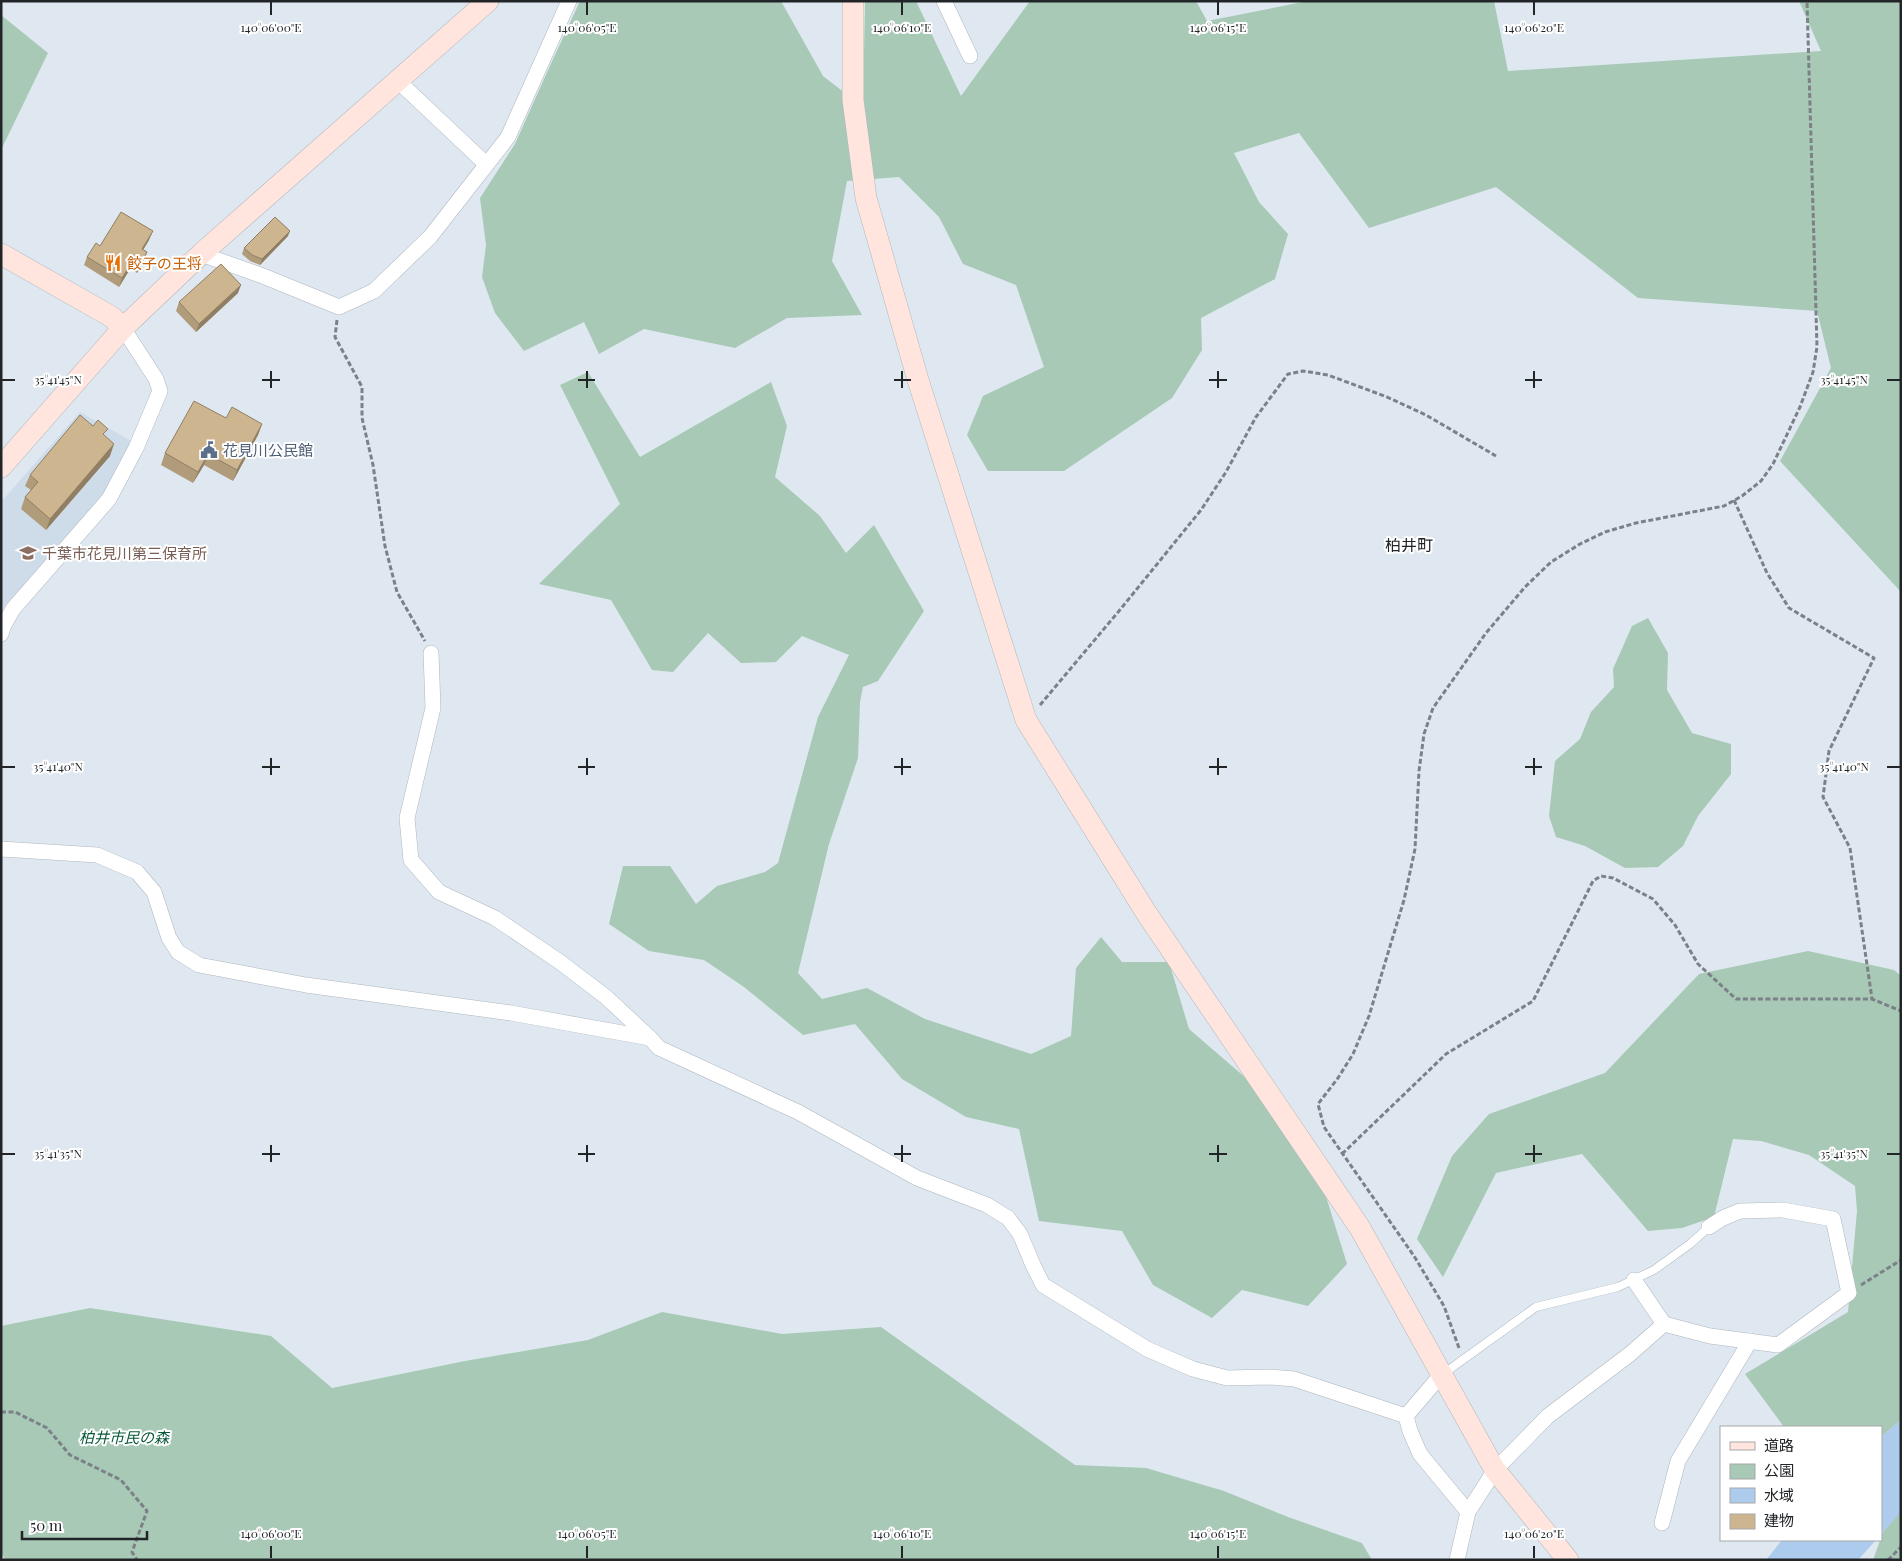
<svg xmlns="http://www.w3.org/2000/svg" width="1902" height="1561" font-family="'Playfair Display','Noto Sans JP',serif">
	<rect width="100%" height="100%" fill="#dfe8f0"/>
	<polygon fill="#cedcea" points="80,412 133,442 105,497 4,607 1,613 1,502"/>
	<g fill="#a7c9b6">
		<polygon points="580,1 781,1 823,76 863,107 865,1 916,1 961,96 1030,1 1196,1 1207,21 1308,1 1494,1 1508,71 1821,51 1799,1 1901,1 1901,592 1780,461 1831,368 1817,311 1638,298 1496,187 1369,228 1299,133 1234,153 1259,202 1288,234 1275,279 1201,318 1202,350 1172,398 1064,471 988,471 967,435 983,396 1044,367 1016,285 963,264 939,217 899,177 847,181 832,261 862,315 787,318 735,348 644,329 599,354 584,322 524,351 495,313 482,277 486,245 480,198 515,144 549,68"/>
		<polygon points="1,15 48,53 1,150"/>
		<polygon points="588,372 640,457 771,382 787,426 775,477 820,516 846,553 874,525 924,611 878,681 863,687 860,702 858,758 829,844 798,973 822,999 867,988 925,1019 1031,1054 1071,1036 1076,968 1101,937 1122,962 1169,962 1189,1029 1305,1129 1347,1264 1308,1306 1242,1290 1212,1318 1153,1285 1122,1231 1039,1221 1019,1129 966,1117 902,1079 855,1024 803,1035 744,987 704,960 649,951 609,924 623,866 670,866 696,904 717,886 765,872 778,863 818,717 849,655 802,636 776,662 741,663 708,633 673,672 652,670 611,600 539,584 620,504 560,385"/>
		<polygon points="1648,618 1668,653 1667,690 1692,733 1731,744 1731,774 1698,816 1683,846 1658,867 1625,868 1585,846 1556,837 1549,816 1555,761 1580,739 1591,712 1614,687 1613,669 1632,626"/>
		<polygon points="1808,951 1894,970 1901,976 1901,1420 1881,1437 1881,1427 1784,1427 1745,1374 1848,1312 1857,1211 1855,1186 1809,1155 1761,1141 1733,1139 1714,1217 1682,1228 1648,1231 1582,1154 1496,1173 1443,1277 1417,1239 1452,1156 1489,1114 1605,1073 1699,974"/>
		<polygon points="90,1308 271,1336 332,1388 465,1361 588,1340 662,1312 782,1334 881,1327 1075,1465 1146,1468 1224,1491 1288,1517 1362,1543 1372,1560 5,1560 1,1552 1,1326"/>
		<polygon points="1901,1511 1901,1560 1873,1560 1883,1532"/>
	</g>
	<g fill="#adcbed">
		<polygon points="1901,1420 1901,1512 1881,1534 1881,1437"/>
		<polygon points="1782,1540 1876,1540 1858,1560 1766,1560"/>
	</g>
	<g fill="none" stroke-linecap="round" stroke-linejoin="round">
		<g stroke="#aeb6be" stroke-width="9">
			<polyline id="lane" points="1443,1374 1536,1307 1618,1287 1654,1270 1690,1244 1709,1227"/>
		</g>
		<g stroke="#aeb6be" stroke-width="16">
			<g id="street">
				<polyline points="944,1 970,56"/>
				<polyline points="398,81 486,164"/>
				<polyline points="201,254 263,276 339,307 374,291 430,237 508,137 569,1"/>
				<polyline points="1,634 4,625 13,609 109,499 136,448 160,391 156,379 123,328"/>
				<polyline points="431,653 433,708 407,818 411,860 439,892 495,918 560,962 606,997 650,1038"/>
				<polyline points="1,849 97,855 137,872 154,892 169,938 178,952 199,965 306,985 511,1013 650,1038 659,1048 798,1112 917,1178 987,1205 1008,1218 1020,1234 1033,1265 1043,1285 1147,1349 1193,1369 1227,1378 1269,1377 1294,1379 1406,1416"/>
				<polyline points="1634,1280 1664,1324"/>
				<polyline points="1441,1375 1406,1416 1410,1431 1420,1454 1468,1512"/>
				<polyline points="1662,1523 1678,1461 1750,1341"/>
				<polyline points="1457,1560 1468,1512 1495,1470 1548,1416 1630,1354 1664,1324 1710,1336 1778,1345 1849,1293 1833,1219 1783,1210 1740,1211 1723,1218 1709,1227"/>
			</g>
		</g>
		<g stroke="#aeb6be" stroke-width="22">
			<g id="secondary">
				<polyline points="853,1 853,100 866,198 918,380 1026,720 1147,914 1360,1228 1495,1470 1568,1560"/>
				<polyline points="1,254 112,317 123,328"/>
				<polyline points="1,467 123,328 201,254 488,1"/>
			</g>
		</g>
		<g stroke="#7c8187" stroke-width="3" stroke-dasharray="5 2.5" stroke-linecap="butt">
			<polyline points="337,320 335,337 362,387 362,418 373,465 385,546 397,592 425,641"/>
			<polyline points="1734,500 1767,573 1789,608 1874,658 1829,751 1823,797 1850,848 1872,999"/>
			<polyline points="1040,705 1119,611 1201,510 1226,472 1256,417 1288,374 1303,371 1328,375 1387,397 1426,415 1496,456"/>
			<polyline points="1342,1154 1446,1054 1533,1001 1593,881 1601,876 1613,878 1653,899 1675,925 1698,964 1736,999 1872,999 1901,1011"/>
			<polyline points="1861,1285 1901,1260"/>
			<polyline points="1459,1348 1444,1306 1414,1256 1324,1127 1318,1104 1338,1078 1353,1054 1369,1016 1404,900 1415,849 1419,771 1424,734 1433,708 1486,633 1525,587 1551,562 1580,544 1605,532 1636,523 1724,506 1742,496 1761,481 1773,464 1800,407 1813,372 1817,347 1807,1"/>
			<polyline points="1,1412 15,1412 47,1428 70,1455 121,1480 147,1511 132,1552 137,1560"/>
			<polyline points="1888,1560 1901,1547"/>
		</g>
		<use href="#lane" stroke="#fff" stroke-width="8"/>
		<use href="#street" stroke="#fff" stroke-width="15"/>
		<use href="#secondary" stroke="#ffe5dd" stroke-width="21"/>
	</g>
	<g fill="#b09c7b">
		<polygon points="288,236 260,265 250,261 242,254 244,248"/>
		<polygon points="149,240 143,250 147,252 144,261 137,273 130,269 119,287 84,265 87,257 100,246"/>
		<polygon points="238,293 196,332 176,311 179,302"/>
		<polygon points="226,418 262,424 258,435 233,481 204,465 193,483 161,465 165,453"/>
		<polygon points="105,436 110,456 46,530 21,509 25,497 31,490 25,486 30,475"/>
	</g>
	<g fill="#907f64">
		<polygon points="153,231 149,240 138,258 142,249"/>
		<polygon points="290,231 288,236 260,265 262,259"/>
		<polygon points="147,252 144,261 137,273 140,264"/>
		<polygon points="133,260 130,269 119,287 122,278"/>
		<polygon points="241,285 238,293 196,332 199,324"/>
		<polygon points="262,424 258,435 233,481 237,470"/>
		<polygon points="114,444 110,456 46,530 50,519"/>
		<polygon points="208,454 204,465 193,483 198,472"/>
	</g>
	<g fill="#cdb58f" stroke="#907f64">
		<polygon points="121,212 153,231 142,249 147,252 140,264 133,260 122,278 87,257 96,243 100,246"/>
		<polygon points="275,217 290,231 262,259 252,255 244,248"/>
		<polygon points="221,264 241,285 199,324 179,302"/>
		<polygon points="194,401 226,418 232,407 262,424 237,470 208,454 198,472 165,453"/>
		<polygon points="80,415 93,426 98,420 108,429 103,434 114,444 50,519 25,497 38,482 30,475"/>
	</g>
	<path fill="none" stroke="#222528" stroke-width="2" d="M271 2V15M587 2V15M902 2V15M1218 2V15M1534 2V15M271 371V388M587 371V388M902 371V388M1218 371V388M1534 371V388M2 380H15M262 380H280M578 380H595M894 380H911M1209 380H1227M1525 380H1542M1887 380H1900M271 758V775M587 758V775M902 758V775M1218 758V775M1534 758V775M2 767H15M262 767H280M578 767H595M894 767H911M1209 767H1227M1525 767H1542M1887 767H1900M271 1145V1162M587 1145V1162M902 1145V1162M1218 1145V1162M1534 1145V1162M2 1154H15M262 1154H280M578 1154H595M894 1154H911M1209 1154H1227M1525 1154H1542M1887 1154H1900M271 1546V1558M587 1546V1558M902 1546V1558M1218 1546V1558M1534 1546V1558"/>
	<defs>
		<g id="restaurant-bare" transform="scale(1.35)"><path d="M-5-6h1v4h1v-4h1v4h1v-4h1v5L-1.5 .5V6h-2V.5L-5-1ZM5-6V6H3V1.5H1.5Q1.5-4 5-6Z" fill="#e8710a" stroke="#fff" stroke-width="2.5" paint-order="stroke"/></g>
		<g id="civic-bare" transform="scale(1.35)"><path d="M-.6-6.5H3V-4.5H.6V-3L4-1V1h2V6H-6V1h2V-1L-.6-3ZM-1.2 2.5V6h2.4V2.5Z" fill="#5c6f8a" stroke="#fff" stroke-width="2.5" paint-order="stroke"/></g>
		<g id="school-bare" transform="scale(1.35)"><path d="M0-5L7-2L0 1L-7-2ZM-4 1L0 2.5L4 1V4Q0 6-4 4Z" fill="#8d6e63" stroke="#fff" stroke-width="2.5" paint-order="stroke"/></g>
	</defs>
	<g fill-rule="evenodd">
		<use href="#restaurant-bare" x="113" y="263"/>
		<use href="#civic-bare" x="209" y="450"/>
		<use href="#school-bare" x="28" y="553"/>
	</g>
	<g text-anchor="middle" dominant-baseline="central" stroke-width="4" stroke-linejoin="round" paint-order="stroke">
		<g font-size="15" fill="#c56008" stroke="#fff" text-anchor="start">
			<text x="127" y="263">餃子の王将</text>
		</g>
		<g font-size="15" fill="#4e5e75" stroke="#fff" text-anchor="start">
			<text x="223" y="450">花見川公民館</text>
		</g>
		<g font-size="15" fill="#785e54" stroke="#fff" text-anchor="start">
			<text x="42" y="553">千葉市花見川第三保育所</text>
		</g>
		<g font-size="15" font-style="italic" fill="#075738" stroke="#fff">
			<text x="124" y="1437">柏井市民の森</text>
		</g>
		<g font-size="16" fill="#222528" stroke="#fff">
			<text x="1409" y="544">柏井町</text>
		</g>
	</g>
	<g font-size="12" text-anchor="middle" fill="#222528" stroke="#fff" stroke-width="4" stroke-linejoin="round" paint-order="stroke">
		<text x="271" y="32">140°06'00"E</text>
		<text x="587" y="32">140°06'05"E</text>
		<text x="902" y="32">140°06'10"E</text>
		<text x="1218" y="32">140°06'15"E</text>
		<text x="1534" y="32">140°06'20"E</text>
		<text x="58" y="384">35°41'45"N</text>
		<text x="1844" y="384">35°41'45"N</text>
		<text x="58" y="771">35°41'40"N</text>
		<text x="1844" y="771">35°41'40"N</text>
		<text x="58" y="1158">35°41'35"N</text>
		<text x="1844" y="1158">35°41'35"N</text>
		<text x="271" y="1538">140°06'00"E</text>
		<text x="587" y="1538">140°06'05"E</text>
		<text x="902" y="1538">140°06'10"E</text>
		<text x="1218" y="1538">140°06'15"E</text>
		<text x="1534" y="1538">140°06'20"E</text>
	</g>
	<rect width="1902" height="1561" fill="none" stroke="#222528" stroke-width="5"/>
	<rect x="1720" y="1426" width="162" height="115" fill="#ffffff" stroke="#a7a8a9"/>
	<rect x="1730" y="1442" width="25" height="8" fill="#ffe5dd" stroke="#a7a8a9"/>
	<text x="1764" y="1451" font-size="15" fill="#222528">道路</text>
	<rect x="1730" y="1464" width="25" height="15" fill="#a7c9b6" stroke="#a7a8a9"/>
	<text x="1764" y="1476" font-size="15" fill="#222528">公園</text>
	<rect x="1730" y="1488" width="25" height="15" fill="#adcbed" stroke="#a7a8a9"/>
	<text x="1764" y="1501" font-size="15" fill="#222528">水域</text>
	<rect x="1730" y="1514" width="25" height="15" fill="#cdb58f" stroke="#a7a8a9"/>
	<text x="1764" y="1526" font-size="15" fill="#222528">建物</text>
	<path d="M22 1531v8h125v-8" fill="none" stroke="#222528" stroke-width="2.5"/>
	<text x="30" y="1531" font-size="15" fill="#222528" stroke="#ffffff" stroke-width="4" paint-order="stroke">50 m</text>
</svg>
